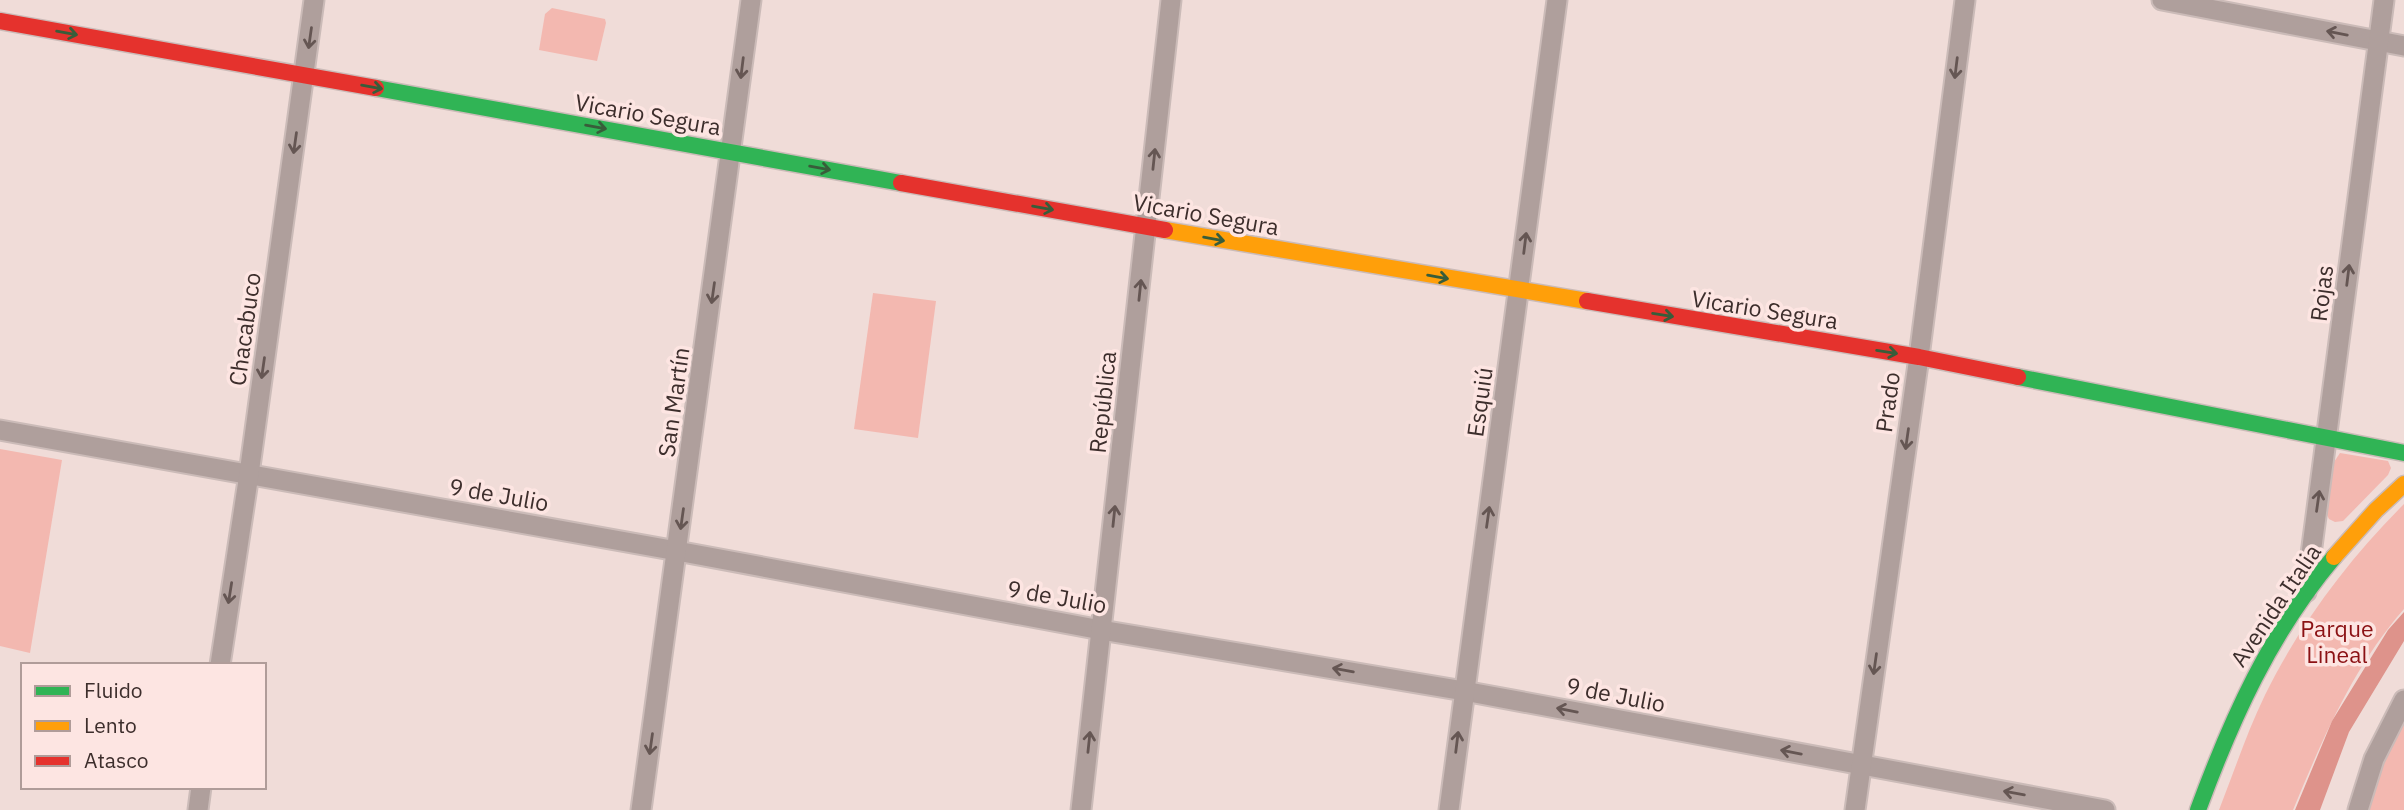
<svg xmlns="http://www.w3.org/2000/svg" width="2404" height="810" font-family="'IBM Plex Sans',sans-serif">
	<rect width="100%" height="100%" fill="#f0dcd8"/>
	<g fill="#f3b8b0">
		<polygon points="552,8 605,19 606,23 597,61 539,50 545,14"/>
		<polygon points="873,293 936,301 918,438 854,429"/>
		<polygon points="0,449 62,460 30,653 0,646"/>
		<polygon points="2340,453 2388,461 2391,468 2388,475 2343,521 2335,522 2329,519 2326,513 2332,465"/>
		<path d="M2404 504V609C2353 667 2322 740 2293 810H2219C2234 772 2247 732 2265 695 2300 624 2348 560 2404 504Z"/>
		<polygon points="2404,719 2404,810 2368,810 2377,777"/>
	</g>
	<polygon fill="#de938b" points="2404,612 2404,641 2349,732 2320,810 2295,810 2332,721 2388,630"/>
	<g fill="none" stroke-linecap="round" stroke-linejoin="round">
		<g stroke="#cbbbb8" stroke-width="23">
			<g id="street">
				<polyline points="2162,0 2404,46"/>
				<polyline points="0,430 677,551 1101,630 1464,691 2105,810"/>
				<polyline points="2306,592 2384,0"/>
				<polyline points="220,665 249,474 314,0"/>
				<polyline points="198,810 201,787"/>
				<polyline points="641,810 751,0"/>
				<polyline points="1081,810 1171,0"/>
				<polyline points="1449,810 1557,0"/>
				<polyline points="1855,810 1919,357 1965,0"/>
				<polyline points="2358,810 2374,759 2404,700"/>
			</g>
		</g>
		<g stroke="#cbbbb8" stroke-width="19">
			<g id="fast">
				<polyline points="376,88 901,183"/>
				<polyline points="2018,377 2404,453"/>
				<path d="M2198 810C2232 718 2270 633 2334 557"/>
			</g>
		</g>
		<g stroke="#cbbbb8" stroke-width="19">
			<g id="slow">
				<polyline points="1165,230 1587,301"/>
				<polyline points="2334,557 2376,510 2404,484"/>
			</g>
		</g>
		<g stroke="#cbbbb8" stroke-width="19">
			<g id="jam">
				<polyline points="0,21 376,88"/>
				<polyline points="901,183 1165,230"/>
				<polyline points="1587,301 1919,357 2018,377"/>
			</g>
		</g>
		<use href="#street" stroke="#af9f9c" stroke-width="19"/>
		<use href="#fast" stroke="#30b455" stroke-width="16"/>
		<use href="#slow" stroke="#ff9f0a" stroke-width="16"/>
		<use href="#jam" stroke="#e5322d" stroke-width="16"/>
	</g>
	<defs><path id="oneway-shaft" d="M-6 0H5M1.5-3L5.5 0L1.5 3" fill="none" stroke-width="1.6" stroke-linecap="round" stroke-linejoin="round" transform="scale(1.75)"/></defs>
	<g stroke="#385d3a">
		<use href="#oneway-shaft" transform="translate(67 33) rotate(10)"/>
		<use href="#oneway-shaft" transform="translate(372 87) rotate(10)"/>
		<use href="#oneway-shaft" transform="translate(596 127) rotate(10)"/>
		<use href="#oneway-shaft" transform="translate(820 168) rotate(10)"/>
		<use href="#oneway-shaft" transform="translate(1043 208) rotate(10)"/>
		<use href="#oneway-shaft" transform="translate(1214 239) rotate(10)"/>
		<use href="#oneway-shaft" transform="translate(1438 277) rotate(10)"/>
		<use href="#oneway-shaft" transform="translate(1663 315) rotate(9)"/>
		<use href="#oneway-shaft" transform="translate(1887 352) rotate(9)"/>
	</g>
	<g stroke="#655653">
		<use href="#oneway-shaft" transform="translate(2337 33) rotate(-169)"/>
		<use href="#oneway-shaft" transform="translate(310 38) rotate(98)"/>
		<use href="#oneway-shaft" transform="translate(742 68) rotate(97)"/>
		<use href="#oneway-shaft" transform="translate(1956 68) rotate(97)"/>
		<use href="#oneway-shaft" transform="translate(295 143) rotate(98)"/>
		<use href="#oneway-shaft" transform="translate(1154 159) rotate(-84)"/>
		<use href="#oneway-shaft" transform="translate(1525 243) rotate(-83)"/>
		<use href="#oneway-shaft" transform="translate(2348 275) rotate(-83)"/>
		<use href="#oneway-shaft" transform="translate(1140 290) rotate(-84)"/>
		<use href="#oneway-shaft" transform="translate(713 293) rotate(98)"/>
		<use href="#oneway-shaft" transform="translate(263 368) rotate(98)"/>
		<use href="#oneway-shaft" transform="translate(1907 439) rotate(98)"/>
		<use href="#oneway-shaft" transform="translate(2318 501) rotate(-82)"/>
		<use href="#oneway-shaft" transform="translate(1114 516) rotate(-84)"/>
		<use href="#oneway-shaft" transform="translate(1488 517) rotate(-82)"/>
		<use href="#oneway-shaft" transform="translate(682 519) rotate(98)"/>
		<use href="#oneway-shaft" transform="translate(230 593) rotate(99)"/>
		<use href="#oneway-shaft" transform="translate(1875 664) rotate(98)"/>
		<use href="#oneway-shaft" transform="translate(1343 670) rotate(-170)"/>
		<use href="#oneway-shaft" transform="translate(1567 710) rotate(-169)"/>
		<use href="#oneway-shaft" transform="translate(1089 742) rotate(-84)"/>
		<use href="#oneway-shaft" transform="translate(1457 742) rotate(-83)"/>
		<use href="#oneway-shaft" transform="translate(651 744) rotate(98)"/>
		<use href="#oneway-shaft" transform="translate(1791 752) rotate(-169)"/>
		<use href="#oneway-shaft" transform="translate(2014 793) rotate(-170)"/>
	</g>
	<g text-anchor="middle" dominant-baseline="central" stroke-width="7" stroke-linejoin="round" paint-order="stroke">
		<g font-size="23" fill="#3d2e2c" stroke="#fde5e2">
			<text transform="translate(648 114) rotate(10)">Vicario Segura</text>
			<text transform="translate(1206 214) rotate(10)">Vicario Segura</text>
			<text transform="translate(2321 293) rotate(-83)">Rojas</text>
			<text transform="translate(1765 309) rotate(9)">Vicario Segura</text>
			<text transform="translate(244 329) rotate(-82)">Chacabuco</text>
			<text transform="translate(673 402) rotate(-82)">San Martín</text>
			<text transform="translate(1102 402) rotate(-84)">República</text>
			<text transform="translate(1479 402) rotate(-82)">Esquiú</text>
			<text transform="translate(1887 402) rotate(-82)">Prado</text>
			<text transform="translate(499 494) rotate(10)">9 de Julio</text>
			<text transform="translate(1057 596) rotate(10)">9 de Julio</text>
			<text transform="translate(2275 605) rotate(-56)">Avenida Italia</text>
			<text transform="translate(1616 694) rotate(11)">9 de Julio</text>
		</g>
		<g font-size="23" fill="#8b1114" stroke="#fde5e2">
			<text x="2337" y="628">Parque<tspan x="2337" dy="26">Lineal</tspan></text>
		</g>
	</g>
	<rect x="21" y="663" width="245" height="126" fill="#fde5e2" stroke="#b09c99" stroke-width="2"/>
	<rect x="35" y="686" width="35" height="10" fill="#30b455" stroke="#b09c99" stroke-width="2"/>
	<text x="84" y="698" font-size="21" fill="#3d2e2c">Fluido</text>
	<rect x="35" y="721" width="35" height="10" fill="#ff9f0a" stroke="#b09c99" stroke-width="2"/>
	<text x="84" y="733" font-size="21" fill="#3d2e2c">Lento</text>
	<rect x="35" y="756" width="35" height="10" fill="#e5322d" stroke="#b09c99" stroke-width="2"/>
	<text x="84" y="768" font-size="21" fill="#3d2e2c">Atasco</text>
</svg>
